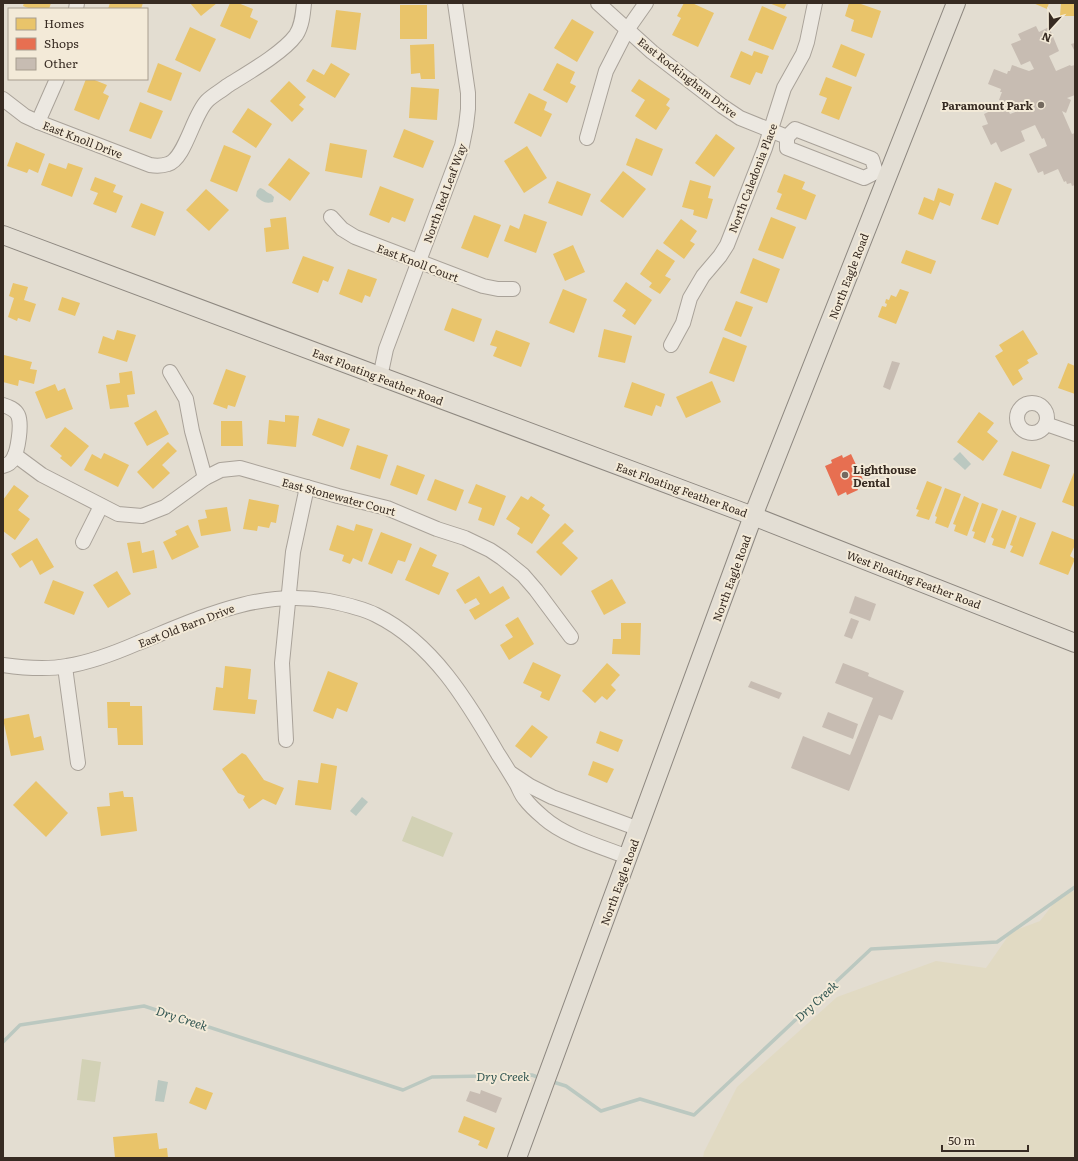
<svg xmlns="http://www.w3.org/2000/svg" width="1078" height="1161" font-family="Literata,serif">
	<rect width="100%" height="100%" fill="#e3ddd1"/>
	<polygon fill="#e1dac3" points="1075,891 1075,1158 703,1158 704,1152 737,1087 837,997 936,961 986,968 1011,932 1040,921 1061,894"/>
	<g fill="#d2d1b5">
		<polygon points="412,816 453,833 443,857 402,841"/>
		<polygon points="82,1059 101,1062 95,1102 77,1100"/>
	</g>
	<g fill="#bbc8c0">
		<path d="M260 188C265 189 266 193 271 194L274 197 273 202C265 204 261 201 256 196L257 191Z"/>
		<polygon points="960,452 971,464 965,470 953,459"/>
		<polygon points="362,797 368,802 356,816 350,811"/>
		<polygon points="158,1080 168,1082 164,1102 155,1101"/>
	</g>
	<g fill="#e9c46a">
		<polygon points="24,3 51,3 49,9 31,9 23,6"/>
		<polygon points="110,3 143,3 141,9 108,9"/>
		<polygon points="190,3 217,3 201,16"/>
		<polygon points="230,3 238,3 253,9 250,17 258,21 250,39 220,26"/>
		<polygon points="684,3 692,3 714,13 698,47 672,35 681,18 677,16"/>
		<polygon points="769,3 787,3 784,9"/>
		<polygon points="849,3 858,3 881,11 872,38 851,31 854,20 845,16"/>
		<polygon points="1033,3 1049,3 1047,9"/>
		<polygon points="1061,3 1075,3 1075,16 1060,16"/>
		<rect x="400" y="5" width="27" height="34"/>
		<polygon points="762,6 787,17 773,50 748,40"/>
		<polygon points="336,10 361,13 356,50 331,47"/>
		<polygon points="572,19 594,32 577,62 554,48"/>
		<polygon points="190,27 216,39 200,72 175,60"/>
		<polygon points="434,44 435,79 421,79 420,73 411,74 410,45"/>
		<polygon points="841,44 865,54 856,77 832,67"/>
		<polygon points="741,51 752,56 754,51 769,56 762,74 756,72 750,85 730,77"/>
		<polygon points="158,63 182,73 171,101 147,92"/>
		<polygon points="331,63 350,74 335,98 306,81 313,69 324,75"/>
		<polygon points="557,63 575,72 570,83 576,86 567,103 543,90"/>
		<polygon points="826,77 852,87 839,120 821,113 827,98 819,95"/>
		<polygon points="86,79 92,79 107,85 103,93 109,96 99,120 74,110"/>
		<polygon points="639,79 670,99 666,105 670,108 656,130 635,116 645,100 631,91"/>
		<polygon points="289,81 306,97 299,105 304,109 292,122 270,101"/>
		<polygon points="411,87 439,89 437,120 409,118"/>
		<polygon points="529,93 547,102 544,110 552,114 541,137 514,123"/>
		<polygon points="140,102 163,111 151,139 129,131"/>
		<polygon points="248,108 272,124 256,148 232,132"/>
		<polygon points="404,129 434,141 423,168 393,157"/>
		<polygon points="716,134 735,148 714,177 695,163"/>
		<polygon points="636,138 663,149 652,176 626,165"/>
		<polygon points="16,142 45,154 38,173 29,169 27,173 7,166"/>
		<polygon points="330,143 367,150 362,178 325,171"/>
		<polygon points="224,145 251,156 237,192 210,181"/>
		<polygon points="527,146 547,178 524,193 504,161"/>
		<polygon points="289,158 310,173 290,201 268,185"/>
		<polygon points="49,163 66,169 68,163 83,168 72,197 41,185"/>
		<polygon points="623,171 646,189 623,218 600,201"/>
		<polygon points="784,174 805,182 802,189 816,195 806,220 776,209 782,194 777,192"/>
		<polygon points="95,177 116,185 113,192 123,196 116,213 93,204 98,193 90,190"/>
		<polygon points="690,180 711,186 708,198 713,199 707,219 693,215 694,210 682,207"/>
		<polygon points="557,181 591,194 582,216 548,203"/>
		<polygon points="995,182 1012,189 998,225 981,219"/>
		<polygon points="380,186 414,199 405,222 392,217 389,223 369,215"/>
		<polygon points="938,188 954,194 950,206 940,202 933,220 918,214 924,197 934,201"/>
		<polygon points="206,189 229,210 209,231 186,210"/>
		<polygon points="141,203 164,212 155,236 131,227"/>
		<polygon points="524,214 547,222 536,253 504,241 510,225 519,229"/>
		<polygon points="474,215 501,225 488,258 461,248"/>
		<polygon points="286,217 289,249 266,252 264,228 271,227 270,219"/>
		<polygon points="771,217 796,227 783,259 758,250"/>
		<polygon points="681,219 697,231 690,241 695,244 684,259 663,243"/>
		<polygon points="573,245 585,272 565,281 553,254"/>
		<polygon points="657,249 675,261 665,276 671,279 660,294 649,287 652,283 640,274"/>
		<polygon points="906,250 936,261 931,274 901,263"/>
		<polygon points="303,256 334,267 328,282 323,280 318,293 292,283"/>
		<polygon points="753,258 780,269 767,303 740,293"/>
		<polygon points="348,269 377,279 370,297 365,295 362,303 339,294"/>
		<polygon points="626,282 652,300 635,325 622,316 626,310 613,301"/>
		<polygon points="13,283 28,287 24,300 36,304 30,322 18,318 17,321 8,317 14,298 9,296"/>
		<polygon points="563,289 587,299 574,333 549,323"/>
		<polygon points="900,289 909,292 896,324 878,317 882,306 886,307 887,304 885,303 886,299 889,300 891,295 896,297"/>
		<polygon points="62,297 80,303 75,316 58,310"/>
		<polygon points="736,301 753,307 741,337 724,330"/>
		<polygon points="452,308 482,319 474,342 444,330"/>
		<polygon points="604,329 632,336 625,363 598,357"/>
		<polygon points="117,330 136,335 127,362 98,353 103,336 114,340"/>
		<polygon points="496,330 530,343 521,367 493,356 497,347 490,345"/>
		<polygon points="1023,330 1038,354 1027,360 1029,363 1018,370 1023,379 1013,386 995,356 1003,351 999,345"/>
		<polygon points="723,337 747,346 734,382 709,373"/>
		<polygon points="4,355 32,362 30,369 37,370 34,384 19,380 18,386 3,382"/>
		<polygon points="1068,363 1075,366 1075,394 1058,388"/>
		<polygon points="226,369 246,376 235,407 228,405 227,409 213,404"/>
		<polygon points="132,371 135,394 127,395 129,407 110,409 106,385 120,383 119,373"/>
		<polygon points="712,381 721,402 686,418 676,397"/>
		<polygon points="632,382 665,394 661,407 656,405 652,416 624,407"/>
		<polygon points="55,384 58,391 65,388 73,409 46,419 35,392"/>
		<polygon points="156,410 169,434 147,446 134,423"/>
		<polygon points="979,412 994,423 987,432 998,441 983,461 957,442"/>
		<polygon points="285,415 299,416 296,447 267,444 269,420 285,422"/>
		<polygon points="318,418 350,429 343,447 312,435"/>
		<polygon points="221,421 242,421 243,446 221,446"/>
		<polygon points="65,427 89,446 71,467 60,458 62,456 50,446"/>
		<polygon points="168,442 177,451 162,465 170,473 153,489 137,472"/>
		<polygon points="357,445 388,455 380,479 350,469"/>
		<polygon points="1012,451 1050,465 1041,489 1003,475"/>
		<polygon points="104,453 129,465 118,487 84,470 92,454 101,459"/>
		<polygon points="397,465 425,475 417,495 390,485"/>
		<polygon points="1075,470 1075,507 1062,502"/>
		<polygon points="435,479 464,490 456,511 427,500"/>
		<polygon points="927,481 942,487 929,520 916,516 919,510 916,509"/>
		<polygon points="476,484 506,496 494,526 478,520 482,508 468,503"/>
		<polygon points="14,485 29,496 18,510 30,519 15,540 3,531 3,500"/>
		<polygon points="945,488 961,494 948,528 935,523 937,517 935,516"/>
		<polygon points="521,496 528,500 531,496 545,505 542,509 550,515 532,544 517,534 520,528 506,519"/>
		<polygon points="964,496 979,503 967,536 954,531 956,525 953,524"/>
		<polygon points="249,499 279,505 276,523 271,522 269,528 258,526 257,531 243,529"/>
		<polygon points="982,503 998,509 985,543 973,538 975,532 972,531"/>
		<polygon points="227,507 231,531 201,536 198,520 207,518 205,510"/>
		<polygon points="1002,510 1017,516 1005,549 992,545 994,539 991,537"/>
		<polygon points="1020,517 1036,523 1023,557 1010,552 1013,546 1010,545"/>
		<polygon points="565,523 574,531 562,543 578,558 561,576 536,552"/>
		<polygon points="356,524 373,529 362,562 353,558 350,564 342,561 344,555 329,550 337,525 354,531"/>
		<polygon points="188,525 199,547 172,560 163,542 177,535 175,531"/>
		<polygon points="1052,531 1075,540 1075,545 1070,556 1075,559 1068,575 1039,564"/>
		<polygon points="381,532 412,544 405,562 398,560 392,574 368,564"/>
		<polygon points="37,538 54,567 40,575 32,560 20,568 11,554"/>
		<polygon points="140,541 142,553 154,550 157,568 133,573 127,543"/>
		<polygon points="420,547 437,555 432,566 449,573 439,595 405,580"/>
		<polygon points="117,571 131,594 108,608 93,585"/>
		<polygon points="479,576 490,594 503,586 510,598 475,620 469,610 480,604 476,598 465,604 456,590"/>
		<polygon points="612,579 626,603 604,615 591,591"/>
		<polygon points="53,580 84,592 74,615 44,603"/>
		<polygon points="518,617 534,644 509,660 500,645 513,637 505,625"/>
		<polygon points="621,623 641,623 640,655 612,654 613,639 621,639"/>
		<polygon points="533,662 561,675 549,701 540,697 542,692 523,683"/>
		<polygon points="607,663 620,675 611,685 616,690 607,700 602,696 595,703 582,691"/>
		<polygon points="225,666 251,669 248,699 257,700 255,714 213,710 216,687 223,688"/>
		<polygon points="328,671 358,683 347,712 337,708 333,719 313,711"/>
		<polygon points="107,702 130,702 130,706 142,706 143,745 118,745 117,728 108,728"/>
		<polygon points="29,714 34,738 41,736 44,750 11,756 3,719"/>
		<polygon points="532,725 548,737 531,758 515,746"/>
		<polygon points="600,731 623,740 618,752 596,743"/>
		<polygon points="242,753 246,755 264,780 284,788 276,805 263,799 249,809 243,800 245,796 238,793 222,769"/>
		<polygon points="593,761 614,769 607,783 588,775"/>
		<polygon points="321,763 337,766 331,810 295,805 298,780 318,783"/>
		<polygon points="36,781 68,813 46,837 13,805"/>
		<polygon points="123,791 124,797 133,797 137,831 101,836 97,807 110,806 109,793"/>
		<polygon points="196,1087 213,1093 206,1110 189,1103"/>
		<polygon points="464,1116 495,1128 487,1149 478,1145 480,1141 458,1132"/>
		<polygon points="157,1133 159,1149 167,1148 168,1158 115,1158 113,1137"/>
	</g>
	<polygon fill="#e76f51" points="851,454 865,484 857,487 858,490 847,495 846,492 838,496 825,466 832,463 831,460 842,455 843,458"/>
	<g fill="none" stroke-linecap="round" stroke-linejoin="round">
		<g stroke="#bbc8c0" stroke-width="3.5">
			<polyline points="3,1042 20,1025 144,1006 403,1090 432,1077 532,1075 540,1078"/>
			<polyline points="550,1081 566,1086 601,1111 640,1099 694,1115 871,949 997,942 1075,887"/>
		</g>
	</g>
	<g fill="#c7bcb2">
		<polygon points="1036,26 1039,32 1049,27 1059,51 1049,56 1056,71 1070,65 1071,66 1075,65 1075,95 1067,98 1071,100 1066,113 1062,111 1072,134 1075,133 1075,185 1072,186 1071,183 1067,184 1066,181 1064,182 1058,169 1044,175 1043,171 1038,173 1029,154 1047,146 1044,138 1042,139 1035,125 1021,131 1025,141 1001,152 996,142 991,145 982,126 988,124 984,114 1005,104 1010,114 1018,111 1016,106 999,100 1002,92 1000,92 1001,89 988,84 994,69 1007,74 1008,71 1010,71 1012,65 1029,71 1034,69 1030,61 1021,65 1011,44 1021,40 1018,34"/>
		<polygon points="1075,43 1075,52 1071,44"/>
		<polygon points="892,361 900,363 890,390 883,387"/>
		<polygon points="855,596 876,604 870,621 849,613"/>
		<polygon points="851,618 859,621 852,639 844,636"/>
		<polygon points="843,663 869,673 868,676 904,691 892,720 879,715 849,791 791,768 803,736 850,755 873,698 835,683"/>
		<polygon points="751,681 782,693 779,699 748,687"/>
		<polygon points="828,712 858,724 853,739 822,727"/>
		<polygon points="481,1090 502,1098 496,1113 466,1101 470,1091 480,1094"/>
	</g>
	<g fill="none" stroke-linecap="round" stroke-linejoin="round">
		<g stroke="#a9a299" stroke-width="16">
			<g id="minor">
				<polyline points="598,3 652,52 722,106 740,118 787,137"/>
				<polyline points="76,9 77,3"/>
				<path d="M3 99 25 116 38 122 150 165C156 166 162 166 168 164 185 159 193 115 207 101 213 95 221 91 227 86 246 74 283 53 296 35 302 26 303 14 304 3"/>
				<polyline points="38,122 57,79"/>
				<polygon points="795,129 872,159 876,172 864,178 787,148 787,137"/>
				<polyline points="587,138 606,71 627,30 646,3"/>
				<polyline points="331,217 342,229 355,237 483,286 498,289 513,289"/>
				<polyline points="671,345 683,323 690,298 703,276 720,256 727,245 765,148 784,88 803,54 807,42 815,3"/>
				<polyline points="170,372 186,399 192,431 205,478"/>
				<polyline points="380,377 386,349 462,146 466,126 468,109 468,93 455,3"/>
				<circle cx="1032" cy="418" r="15"/>
				<path d="M3 405C9 407 15 409 18 415 22 424 18 451 13 459 11 463 7 465 3 466"/>
				<polyline points="1046,424 1075,434"/>
				<polyline points="15,455 42,475 118,514 142,516 165,507 205,478 221,470 240,468 338,496 387,508 437,529 465,538 490,550 502,558 523,575 536,590 571,637"/>
				<polyline points="83,542 101,506"/>
				<path d="M3 665C24 668 46 670 67 666 92 662 115 653 138 643 200 618 260 588 329 601 344 604 362 608 376 615 433 643 467 701 498 754 504 763 510 773 516 783 519 788 521 795 525 799 530 806 537 812 544 818 564 836 602 847 628 857"/>
				<polyline points="65,667 78,763"/>
				<polyline points="286,740 282,663 293,552 307,487"/>
				<polyline points="512,774 530,786 552,797 639,829"/>
			</g>
		</g>
		<g stroke="#8e8880" stroke-width="20">
			<g id="major">
				<polyline points="3,235 753,516 1075,643"/>
				<polyline points="517,1158 753,516 956,3"/>
			</g>
		</g>
		<use href="#minor" stroke="#ece8e1" stroke-width="14"/>
		<use href="#major" stroke="#e3ded4" stroke-width="18"/>
	</g>
	<g fill="#73695f" stroke="#f3ead8" stroke-width="1.5">
		<circle cx="1041" cy="105" r="4"/>
		<circle cx="845" cy="475" r="4"/>
	</g>
	<g text-anchor="middle" dominant-baseline="central" stroke-width="4" stroke-linejoin="round" paint-order="stroke">
		<g font-size="11" fill="#372b22" stroke="#f3ead8">
			<text transform="translate(688 77) rotate(38)">East Rockingham Drive</text>
			<text transform="translate(83 139) rotate(21)">East Knoll Drive</text>
			<text transform="translate(752 178) rotate(-69)">North Caledonia Place</text>
			<text transform="translate(444 193) rotate(-70)">North Red Leaf Way</text>
			<text transform="translate(418 262) rotate(21)">East Knoll Court</text>
			<text transform="translate(848 276) rotate(-69)">North Eagle Road</text>
			<text transform="translate(378 376) rotate(21)">East Floating Feather Road</text>
			<text transform="translate(682 489) rotate(20)">East Floating Feather Road</text>
			<text transform="translate(339 496) rotate(15)">East Stonewater Court</text>
			<text transform="translate(731 578) rotate(-70)">North Eagle Road</text>
			<text transform="translate(914 579) rotate(21)">West Floating Feather Road</text>
			<text transform="translate(186 625) rotate(-21)">East Old Barn Drive</text>
			<text transform="translate(619 882) rotate(-70)">North Eagle Road</text>
		</g>
		<g font-size="11" font-weight="bold" fill="#372b22" stroke="#f3ead8" text-anchor="end">
			<text x="1033" y="105">Paramount Park</text>
			<text x="853" y="469" text-anchor="start">Lighthouse<tspan x="853" dy="13">Dental</tspan></text>
		</g>
		<g font-size="12" font-style="italic" fill="#325652" stroke="#f3ead8">
			<text transform="translate(816 1001) rotate(-43)">Dry Creek</text>
			<text transform="translate(182 1018) rotate(18)">Dry Creek</text>
			<text x="503" y="1076">Dry Creek</text>
		</g>
	</g>
	<rect width="1078" height="1161" fill="none" stroke="#372b22" stroke-width="8"/>
	<rect x="8" y="8" width="140" height="72" fill="#f3ead8" stroke="#a89e8f"/>
	<rect x="16" y="18" width="20" height="12" fill="#e9c46a" stroke="#a89e8f"/>
	<text x="44" y="28" font-size="12" fill="#372b22">Homes</text>
	<rect x="16" y="38" width="20" height="12" fill="#e76f51" stroke="#a89e8f"/>
	<text x="44" y="48" font-size="12" fill="#372b22">Shops</text>
	<rect x="16" y="58" width="20" height="12" fill="#c7bcb2" stroke="#a89e8f"/>
	<text x="44" y="68" font-size="12" fill="#372b22">Other</text>
	<g transform="translate(1050 28) rotate(201)" stroke="#f3ead8" stroke-width="3" paint-order="stroke">
	<path d="M0-3L7 15L0 10L-7 15Z" fill="#372b22"/>
	<text y="-6" font-size="11" font-weight="bold" text-anchor="middle" fill="#372b22">N</text>
	</g>
	<path d="M942 1145v6h86v-6" fill="none" stroke="#372b22" stroke-width="2"/>
	<text x="948" y="1145" font-size="12" fill="#372b22" stroke="#f3ead8" stroke-width="3" paint-order="stroke">50 m</text>
</svg>
